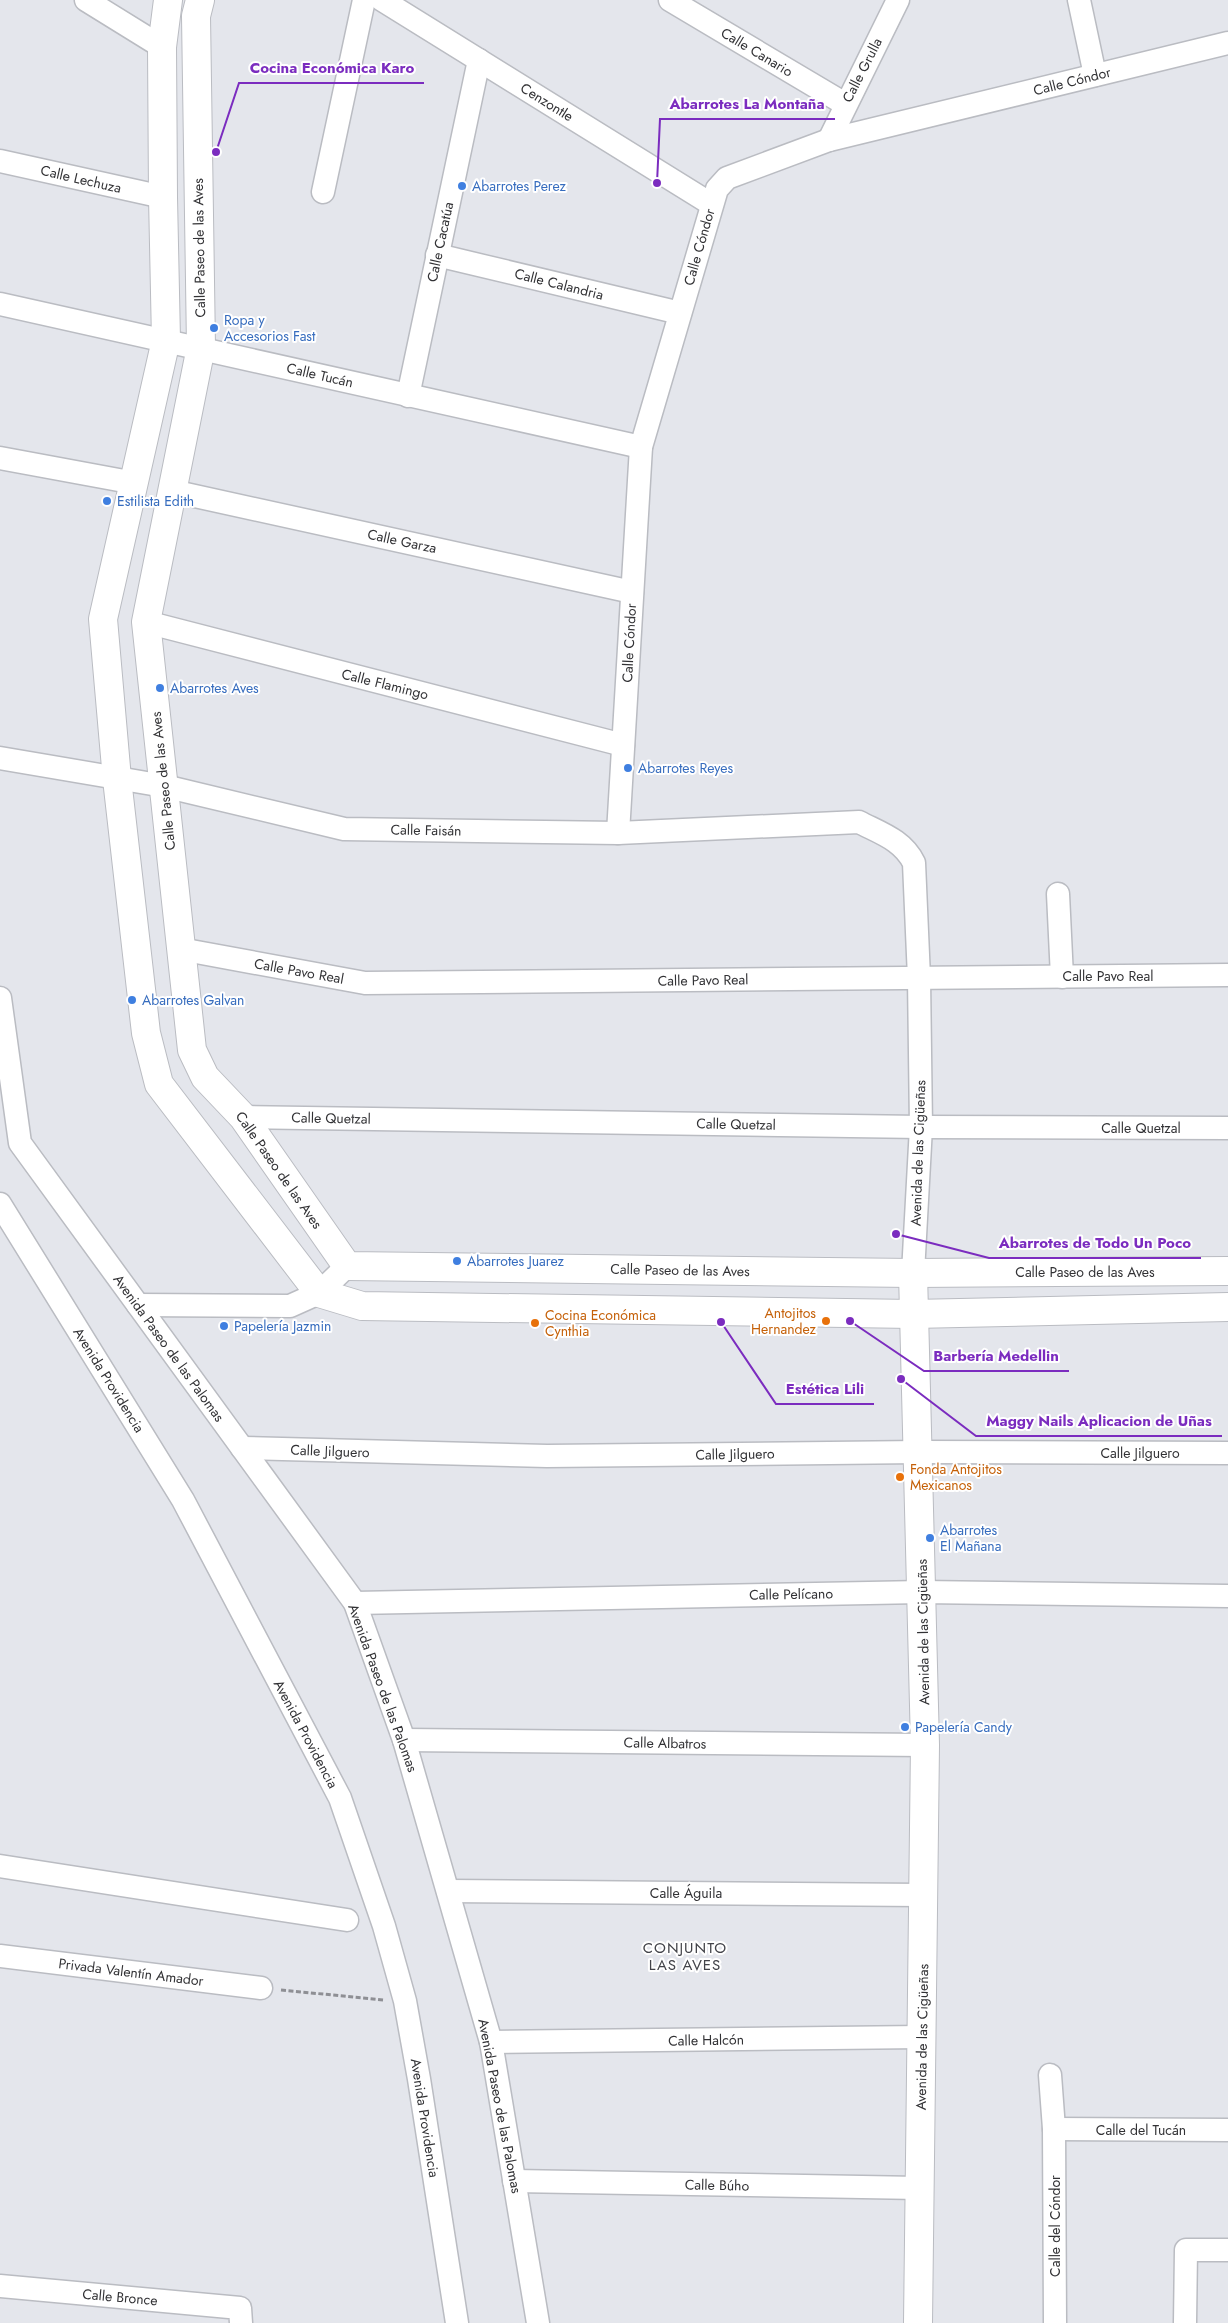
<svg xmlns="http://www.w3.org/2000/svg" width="1228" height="2323" font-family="Jost,sans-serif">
	<rect width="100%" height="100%" fill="#e4e6ec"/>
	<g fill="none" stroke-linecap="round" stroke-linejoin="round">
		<g stroke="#babcc2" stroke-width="25">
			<g id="street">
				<polyline points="86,0 162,47"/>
				<polyline points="382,0 711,204"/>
				<polyline points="670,0 845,104"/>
				<polyline points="1079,0 1095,75"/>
				<polyline points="829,140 898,0"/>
				<polyline points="0,161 163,197"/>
				<polyline points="323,192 364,0"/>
				<polyline points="437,255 680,313"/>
				<polyline points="0,304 641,447"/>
				<polyline points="408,396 479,60"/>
				<polyline points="0,458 135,483"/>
				<polyline points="172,491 632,592"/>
				<polyline points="146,622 623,745"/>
				<path d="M0 758 164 786 344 829 618 833 859 822C880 833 903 840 914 863L919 978 921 1127 913 1273"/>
				<polyline points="618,833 641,447 717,189 727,178 829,140 1228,43"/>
				<polyline points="1058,894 1062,977"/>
				<polyline points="180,949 365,983 1228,975"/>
				<polyline points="0,998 20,1143 355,1603 404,1740 491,2042 538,2323"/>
				<polyline points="243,1117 921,1127 1228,1128"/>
				<polyline points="0,1204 183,1500 340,1798 384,1926 405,2001 419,2079 457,2323"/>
				<polyline points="138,1305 290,1306 319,1293 347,1266"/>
				<polyline points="242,1448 547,1456 919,1452 1228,1453"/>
				<polyline points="355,1603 922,1592 1228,1596"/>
				<polyline points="404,1740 925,1745"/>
				<polyline points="0,1866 347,1920"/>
				<polyline points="448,1891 923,1895"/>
				<polyline points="0,1956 261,1988"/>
				<polyline points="491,2042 922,2037"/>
				<polyline points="1050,2075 1054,2129 1055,2323"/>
				<polyline points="1054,2129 1228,2130"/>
				<polyline points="514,2181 919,2188"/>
				<polyline points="0,2286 240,2308 241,2323"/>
				<polyline points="1185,2323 1186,2250 1228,2250"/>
			</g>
		</g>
		<g stroke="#babcc2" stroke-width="30">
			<g id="secondary">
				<polyline points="168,0 162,47 163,197 166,340 103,619 117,779 146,1033 159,1084 319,1293 362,1306 913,1314 1228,1307"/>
				<polyline points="200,0 196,16 201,347 146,622 192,1050 205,1077 243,1117 347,1266 913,1273 1228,1271"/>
				<polyline points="913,1273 925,1745 918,2323"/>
			</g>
		</g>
		<polyline stroke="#8e8f94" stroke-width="3" stroke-dasharray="5 2.5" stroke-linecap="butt" points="281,1990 384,2000"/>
		<use href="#street" stroke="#fff" stroke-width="22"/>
		<use href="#secondary" stroke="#fff" stroke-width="28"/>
	</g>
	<g fill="#3f7fe0" stroke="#fff" stroke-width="2">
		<circle cx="462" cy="186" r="5"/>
		<circle cx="214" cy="328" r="5"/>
		<circle cx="107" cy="501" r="5"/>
		<circle cx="160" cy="688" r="5"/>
		<circle cx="628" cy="768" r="5"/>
		<circle cx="132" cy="1000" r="5"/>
		<circle cx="457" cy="1261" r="5"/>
		<circle cx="224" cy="1326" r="5"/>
		<circle cx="930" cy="1538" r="5"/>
		<circle cx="905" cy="1727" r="5"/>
	</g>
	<g fill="#e8710a" stroke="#fff" stroke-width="2">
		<circle cx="826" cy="1321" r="5"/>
		<circle cx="535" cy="1323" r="5"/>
		<circle cx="900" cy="1477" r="5"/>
	</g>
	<g text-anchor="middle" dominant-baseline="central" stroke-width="4" stroke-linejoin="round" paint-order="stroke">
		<g font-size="14" fill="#323235" stroke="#fff">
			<text transform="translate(757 52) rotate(31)">Calle Canario</text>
			<text transform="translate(862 70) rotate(-63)">Calle Grulla</text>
			<text transform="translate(1072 81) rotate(-14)">Calle Cóndor</text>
			<text transform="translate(547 102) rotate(32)">Cenzontle</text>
			<text transform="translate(81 179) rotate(13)">Calle Lechuza</text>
			<text transform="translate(440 242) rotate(-78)">Calle Cacatúa</text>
			<text transform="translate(699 247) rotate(-74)">Calle Cóndor</text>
			<text transform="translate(199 248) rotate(-91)">Calle Paseo de las Aves</text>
			<text transform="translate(559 284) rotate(14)">Calle Calandria</text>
			<text transform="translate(320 375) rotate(13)">Calle Tucán</text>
			<text transform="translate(402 541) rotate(12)">Calle Garza</text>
			<text transform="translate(629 643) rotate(-87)">Calle Cóndor</text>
			<text transform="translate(385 684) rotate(14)">Calle Flamingo</text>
			<text transform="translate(163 781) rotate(-96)">Calle Paseo de las Aves</text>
			<text transform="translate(426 830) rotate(1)">Calle Faisán</text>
			<text transform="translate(299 971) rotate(10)">Calle Pavo Real</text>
			<text x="1108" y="976">Calle Pavo Real</text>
			<text transform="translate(703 980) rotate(-1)">Calle Pavo Real</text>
			<text transform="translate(331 1118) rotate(1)">Calle Quetzal</text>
			<text transform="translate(736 1124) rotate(1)">Calle Quetzal</text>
			<text x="1141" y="1128">Calle Quetzal</text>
			<text transform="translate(918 1153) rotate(-88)">Avenida de las Cigüeñas</text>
			<text transform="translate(279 1170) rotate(55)">Calle Paseo de las Aves</text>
			<text transform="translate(680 1270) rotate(1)">Calle Paseo de las Aves</text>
			<text x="1085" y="1272">Calle Paseo de las Aves</text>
			<text transform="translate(169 1348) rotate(54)">Avenida Paseo de las Palomas</text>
			<text transform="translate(109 1380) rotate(58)">Avenida Providencia</text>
			<text transform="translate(330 1451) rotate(2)">Calle Jilguero</text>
			<text x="1140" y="1453">Calle Jilguero</text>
			<text transform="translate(735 1454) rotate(-1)">Calle Jilguero</text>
			<text transform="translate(791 1594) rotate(-1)">Calle Pelícano</text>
			<text transform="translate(923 1632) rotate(-91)">Avenida de las Cigüeñas</text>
			<text transform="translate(383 1688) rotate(70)">Avenida Paseo de las Palomas</text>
			<text transform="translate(306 1734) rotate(62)">Avenida Providencia</text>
			<text transform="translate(665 1743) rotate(1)">Calle Albatros</text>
			<text x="686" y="1893">Calle Águila</text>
			<text transform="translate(131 1972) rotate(7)">Privada Valentín Amador</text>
			<text transform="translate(922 2037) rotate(-89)">Avenida de las Cigüeñas</text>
			<text transform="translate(706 2040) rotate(-1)">Calle Halcón</text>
			<text transform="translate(500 2106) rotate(79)">Avenida Paseo de las Palomas</text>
			<text transform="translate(425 2118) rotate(81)">Avenida Providencia</text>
			<text x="1141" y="2130">Calle del Tucán</text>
			<text transform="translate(717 2185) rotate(1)">Calle Búho</text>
			<text transform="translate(1055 2226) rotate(-90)">Calle del Cóndor</text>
			<text transform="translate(120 2297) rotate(5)">Calle Bronce</text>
		</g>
		<g font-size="14" fill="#366cbe" stroke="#fff" text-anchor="start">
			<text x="472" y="186">Abarrotes Perez</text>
			<text x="224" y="320">Ropa y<tspan x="224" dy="16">Accesorios Fast</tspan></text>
			<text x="117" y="501">Estilista Edith</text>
			<text x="170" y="688">Abarrotes Aves</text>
			<text x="638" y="768">Abarrotes Reyes</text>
			<text x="142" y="1000">Abarrotes Galvan</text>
			<text x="467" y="1261">Abarrotes Juarez</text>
			<text x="234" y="1326">Papelería Jazmin</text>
			<text x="940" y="1530">Abarrotes<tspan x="940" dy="16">El Mañana</tspan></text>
			<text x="915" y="1727">Papelería Candy</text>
		</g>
		<g font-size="14" fill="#c56008" stroke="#fff" text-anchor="start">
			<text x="816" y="1313" text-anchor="end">Antojitos<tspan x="816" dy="16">Hernandez</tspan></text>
			<text x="545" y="1315">Cocina Económica<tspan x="545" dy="16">Cynthia</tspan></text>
			<text x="910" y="1469">Fonda Antojitos<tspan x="910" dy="16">Mexicanos</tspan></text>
		</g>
		<g font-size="15" letter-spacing="1" fill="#424349" stroke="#fff">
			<text x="685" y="1948">CONJUNTO<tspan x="685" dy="17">LAS AVES</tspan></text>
		</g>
	</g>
	<path fill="none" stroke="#7b2cbf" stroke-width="2" d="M216 152L239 83H424M657 183L660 119H835M896 1234L989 1258H1201M850 1321L924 1371H1069M721 1322L776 1404H874M901 1379L976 1436H1222"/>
	<g fill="#7b2cbf" stroke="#fff" stroke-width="2">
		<circle cx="216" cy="152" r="5"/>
		<circle cx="657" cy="183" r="5"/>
		<circle cx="896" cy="1234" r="5"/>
		<circle cx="850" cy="1321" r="5"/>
		<circle cx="721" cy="1322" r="5"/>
		<circle cx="901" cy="1379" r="5"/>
	</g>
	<g font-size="15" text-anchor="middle" font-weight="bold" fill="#7b2cbf" stroke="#fff" stroke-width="4" stroke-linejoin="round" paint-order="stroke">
		<text x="332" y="73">Cocina Económica Karo</text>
		<text x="747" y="109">Abarrotes La Montaña</text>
		<text x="1095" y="1248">Abarrotes de Todo Un Poco</text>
		<text x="996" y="1361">Barbería Medellin</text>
		<text x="825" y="1394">Estética Lili</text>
		<text x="1099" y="1426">Maggy Nails Aplicacion de Uñas</text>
	</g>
</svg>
